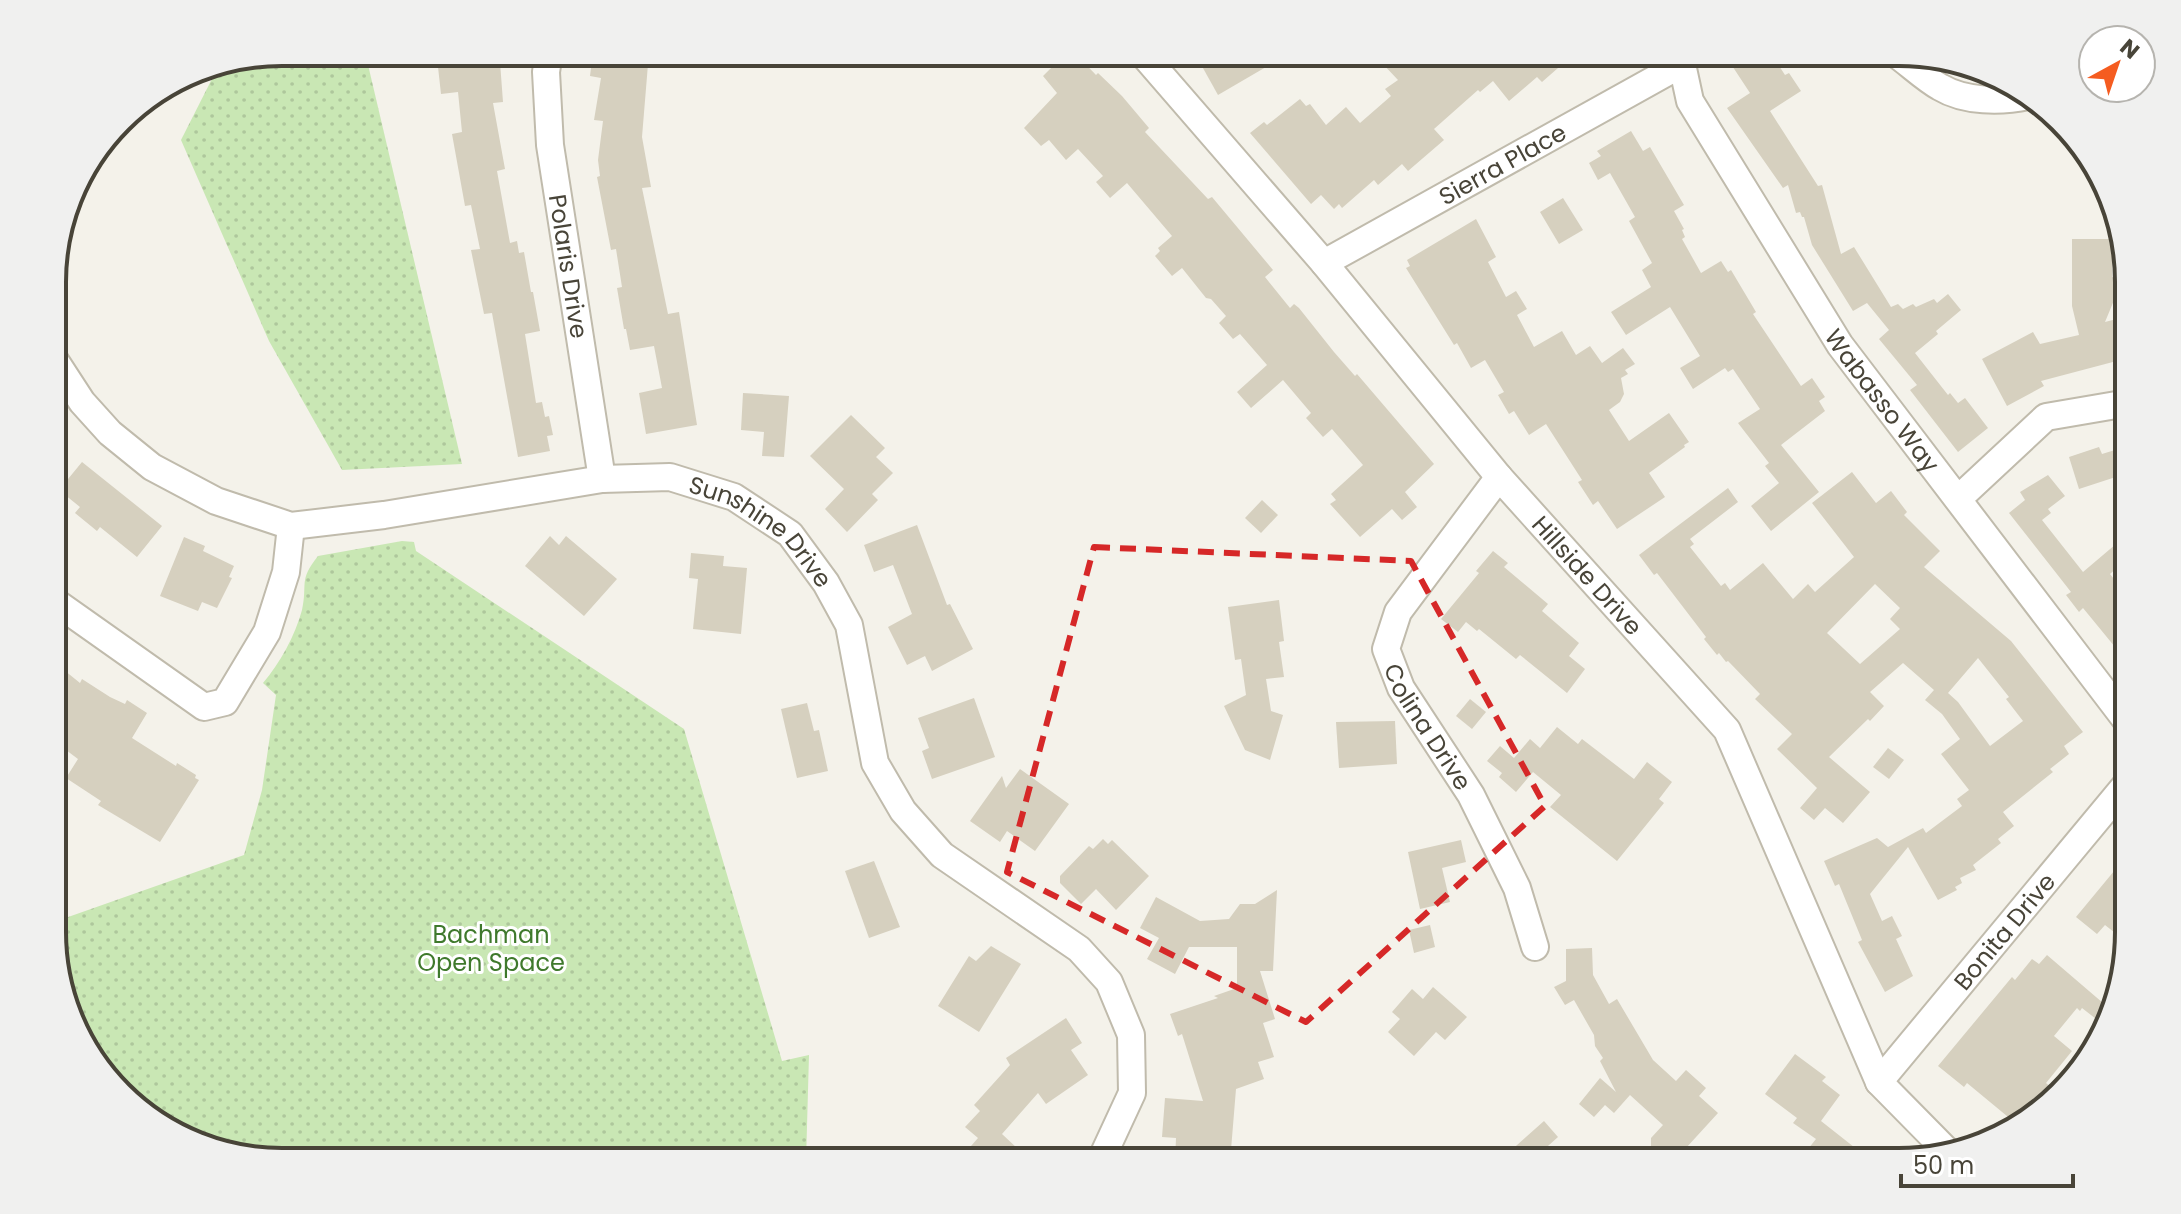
<svg xmlns="http://www.w3.org/2000/svg" width="2181" height="1214" font-family="Poppins,sans-serif">
	<defs>
		<pattern id="grass-dots" width="8" height="8" patternUnits="userSpaceOnUse" patternTransform="scale(2)"><rect width="8" height="8" fill="#c9e7b4"/><path d="M2 2h.1M6 6h.1" fill="none" stroke="#aec79c" stroke-width="1.8" stroke-linecap="round"/></pattern>
	</defs>
	<rect width="100%" height="100%" fill="#f4f2ea"/>
	<g fill="url(#grass-dots)">
		<polygon points="282,52 365,52 462,464 342,470 269,341 181,140 219,65"/>
		<path d="M402 541 414 542 416 551 684 729 782 1061 809 1055 806 1162H282L168 1131 91 1060 54 961V922L244 855 262 790 276 695 263 683C280 663 295 636 302 610 308 583 298 581 318 556Z"/>
	</g>
	<g fill="#d6d0bf" fill-rule="evenodd">
		<polygon points="453,52 481,52 482,63 500,62 503,102 493,103 505,169 497,171 510,243 517,241 519,253 524,252 531,292 533,292 540,331 525,334 536,403 542,402 545,417 549,416 553,435 547,436 550,451 518,457 492,313 484,314 471,250 480,249 471,205 465,206 452,134 462,132 458,92 441,94 438,67 454,66"/>
		<polygon points="593,52 649,52 642,137 651,187 642,188 668,314 679,312 697,425 646,434 639,393 662,388 654,346 630,350 626,329 624,329 617,288 622,287 616,249 611,250 597,177 600,176 598,160 603,121 594,120 601,78 590,76"/>
		<polygon points="1038,52 1074,52 1096,75 1098,73 1122,96 1149,128 1145,132 1208,199 1212,197 1273,270 1265,277 1290,308 1294,304 1299,308 1334,352 1355,376 1357,374 1434,464 1405,492 1417,507 1402,520 1392,509 1360,537 1330,504 1336,500 1331,494 1363,465 1332,429 1323,437 1306,418 1311,413 1283,380 1251,408 1237,392 1267,365 1240,334 1233,339 1219,323 1226,316 1211,299 1206,298 1182,268 1172,276 1155,256 1160,251 1158,248 1172,236 1127,183 1110,198 1096,182 1103,176 1078,149 1066,160 1049,140 1041,146 1024,128 1057,93 1043,76 1052,67"/>
		<polygon points="1194,52 1292,52 1218,95"/>
		<polygon points="1394,52 1431,52 1444,67 1463,52 1545,52 1558,68 1542,82 1537,77 1509,101 1493,81 1480,92 1478,90 1434,129 1444,140 1408,171 1402,164 1378,185 1374,180 1342,208 1339,204 1334,209 1321,195 1311,204 1250,133 1264,122 1267,125 1300,99 1306,106 1310,104 1326,125 1346,107 1360,123 1391,96 1385,89 1398,80 1382,63"/>
		<polygon points="1723,52 1770,52 1785,75 1789,73 1801,91 1770,111 1818,186 1822,185 1841,254 1854,247 1891,307 1898,304 1903,309 1913,304 1916,307 1934,299 1937,303 1948,294 1961,310 1936,331 1938,334 1915,353 1948,395 1950,393 1958,403 1965,398 1988,428 1958,452 1910,390 1917,385 1879,339 1889,330 1867,303 1853,311 1812,245 1804,217 1802,217 1800,212 1796,213 1788,185 1783,188 1727,108 1750,93"/>
		<polygon points="1631,131 1643,151 1650,147 1684,205 1674,211 1684,229 1682,230 1685,237 1682,239 1701,273 1721,261 1728,272 1731,270 1756,312 1753,314 1801,386 1812,378 1825,397 1819,401 1825,411 1781,445 1819,492 1771,531 1751,506 1779,483 1765,466 1769,463 1738,423 1760,409 1733,369 1728,372 1725,368 1693,389 1680,368 1700,356 1670,307 1626,335 1611,312 1651,287 1642,270 1652,263 1629,221 1635,217 1610,173 1598,180 1589,163 1601,156 1597,151"/>
		<polygon points="1563,198 1583,230 1559,244 1540,212"/>
		<polygon points="1476,219 1496,257 1488,262 1506,297 1516,291 1527,309 1517,315 1534,347 1562,331 1576,355 1590,346 1602,363 1623,348 1635,364 1625,370 1628,374 1621,378 1624,394 1620,402 1609,410 1629,441 1669,413 1689,442 1684,445 1685,447 1649,473 1665,497 1617,529 1598,501 1593,505 1578,482 1582,480 1546,424 1529,435 1514,411 1509,414 1498,395 1504,392 1485,360 1471,368 1457,343 1454,345 1406,268 1410,266 1407,260"/>
		<polygon points="2072,239 2112,239 2112,277 2122,281 2105,322 2128,316 2128,358 2041,381 2044,386 2007,406 1982,359 2033,332 2040,344 2079,335 2072,306"/>
		<polygon points="743,393 789,396 784,457 762,456 764,432 741,430"/>
		<polygon points="851,415 885,448 876,457 893,473 872,494 878,500 847,532 825,509 844,489 810,456"/>
		<polygon points="2128,446 2128,473 2079,489 2069,457 2099,447 2102,454"/>
		<polygon points="82,462 162,526 137,557 100,527 97,531 75,513 80,507 59,490"/>
		<path d="M1852 472 1876 503 1891 491 1907 512 1904 515 1940 551 1924 567 2011 641 2083 732 2064 746 2069 754 2050 769 2053 772 2003 812 2014 826 1998 839 2001 843 1973 865 1976 870 1960 878 1962 883 1955 887 1957 890 1938 900 1908 847 1870 894 1882 921 1892 916 1902 936 1896 939 1913 976 1885 992 1858 942 1862 940 1839 884 1835 886 1824 861 1877 838 1888 847 1923 828 1926 833 1962 806 1957 799 1969 790 1941 754 1960 739 1942 714 1925 700 1934 690 1903 663 1870 692 1884 706 1870 721 1868 719 1829 757 1870 792 1843 823 1825 808 1814 820 1800 808 1817 788 1777 749 1792 734 1755 699 1760 694 1728 661 1726 662 1719 653 1717 655 1704 639 1706 637 1657 573 1654 575 1639 555 1728 488 1738 502 1690 539 1694 544 1690 547 1721 586 1725 583 1730 590 1763 563 1793 599 1808 584 1815 592 1854 557 1812 503ZM1875 584 1900 608 1890 619 1900 629 1860 664 1827 633ZM1978 658 2009 697 2006 699 2023 721 1990 746 1958 702 1948 693Z"/>
		<polygon points="2048,475 2065,496 2048,509 2051,513 2042,520 2083,572 2116,544 2128,558 2110,574 2128,597 2128,636 2115,647 2083,608 2079,612 2066,595 2071,592 2009,513 2025,500 2020,492"/>
		<polygon points="1262,500 1278,515 1261,533 1245,518"/>
		<polygon points="917,525 947,605 950,604 973,649 932,671 925,656 907,665 888,627 912,614 893,565 874,572 864,545"/>
		<polygon points="550,536 559,545 566,536 617,579 584,616 525,566"/>
		<polygon points="184,537 205,546 203,551 234,566 229,577 232,578 217,608 202,602 198,611 160,596"/>
		<polygon points="1493,551 1508,563 1504,567 1548,604 1542,611 1579,643 1569,656 1585,669 1567,693 1520,655 1516,659 1479,629 1477,631 1466,622 1458,632 1441,619 1479,573 1476,571"/>
		<polygon points="691,553 724,556 723,566 747,568 741,634 693,629 698,579 689,578"/>
		<polygon points="1279,600 1284,641 1279,642 1284,677 1266,679 1271,711 1283,715 1270,760 1245,750 1224,706 1246,695 1241,659 1235,660 1228,607"/>
		<polygon points="54,662 80,683 82,679 110,697 125,704 127,700 147,713 132,738 176,766 177,763 196,775 195,778 199,780 160,842 98,805 101,801 66,778 78,759 54,741"/>
		<polygon points="974,698 995,757 932,779 922,751 929,748 918,718"/>
		<polygon points="1470,699 1486,712 1472,729 1456,716"/>
		<polygon points="807,703 814,731 819,730 828,771 797,778 781,709"/>
		<polygon points="1395,721 1397,764 1339,768 1336,722"/>
		<polygon points="1557,727 1578,744 1582,739 1634,779 1647,762 1672,782 1659,799 1664,803 1617,861 1550,807 1561,795 1533,772 1516,792 1499,777 1502,773 1487,761 1500,746 1514,758 1530,739 1540,748"/>
		<polygon points="1888,748 1904,760 1889,779 1873,767"/>
		<polygon points="1020,769 1069,804 1035,851 1007,831 1000,842 970,821 1002,776 1006,788"/>
		<polygon points="1103,839 1108,844 1112,840 1149,876 1116,910 1096,889 1081,904 1060,883 1060,876 1089,846 1093,849"/>
		<polygon points="1461,840 1466,862 1442,868 1450,902 1420,909 1408,852"/>
		<polygon points="2129,853 2129,944 2105,925 2097,934 2076,917"/>
		<polygon points="874,861 900,927 869,938 845,871"/>
		<polygon points="1277,890 1273,971 1260,971 1275,1019 1263,1023 1274,1057 1258,1062 1264,1079 1236,1089 1230,1162 1175,1162 1176,1138 1162,1137 1165,1098 1203,1101 1182,1034 1178,1036 1170,1014 1218,998 1214,996 1237,988 1237,947 1189,947 1175,974 1147,959 1159,938 1140,928 1156,897 1200,921 1229,919 1240,904 1255,904"/>
		<polygon points="1430,925 1435,947 1414,953 1409,930"/>
		<polygon points="991,946 1021,964 979,1032 938,1006 969,956 976,961"/>
		<polygon points="1592,948 1593,975 1609,1004 1617,999 1653,1060 1676,1081 1686,1070 1706,1088 1699,1096 1718,1113 1686,1148 1690,1151 1681,1162 1668,1162 1651,1146 1651,1138 1663,1125 1630,1095 1614,1113 1605,1105 1594,1117 1579,1104 1600,1078 1616,1092 1600,1061 1603,1058 1595,1046 1594,1035 1574,1000 1565,1005 1554,987 1566,981 1566,949"/>
		<polygon points="2047,955 2110,1009 2105,1026 2082,1008 2080,1011 2077,1008 2054,1036 2072,1051 2046,1083 2054,1090 2019,1126 1967,1083 1964,1087 1938,1066 2012,977 2015,980 2032,959 2039,964"/>
		<polygon points="1433,987 1467,1017 1445,1040 1436,1032 1414,1056 1388,1032 1400,1019 1392,1012 1412,989 1423,999"/>
		<polygon points="1066,1018 1082,1043 1071,1050 1088,1075 1046,1104 1038,1093 1002,1134 1032,1162 957,1162 978,1138 965,1127 980,1111 974,1105 1010,1065 1006,1058"/>
		<polygon points="1795,1054 1826,1077 1822,1081 1840,1095 1821,1121 1873,1162 1813,1162 1804,1154 1816,1139 1793,1123 1797,1118 1765,1094"/>
		<polygon points="1544,1121 1558,1137 1539,1154 1546,1162 1498,1162"/>
	</g>
	<g fill="none" stroke-linecap="round" stroke-linejoin="round">
		<g stroke="#c0bbac" stroke-width="30">
			<g id="minor">
				<path id="s1" d="M549 52 546 72 550 145 602 479"/>
				<path id="s2" d="M1141 52 1324 263 1499 477 1727 730 1879 1082 1947 1151"/>
				<path id="s3" d="M1683 52 1682 64 1690 101 1840 345 2129 724"/>
				<path d="M1893 52C1909 63 1924 78 1940 87 1965 102 2001 102 2028 96"/>
				<path id="s4" d="M1324 263 1682 64"/>
				<path id="s5" d="M54 359 82 402 110 433 152 467 216 501 291 526 384 515 602 479 670 477 734 497 790 534 826 583 849 625 875 763 903 811 942 855 1079 949 1109 982 1131 1035 1132 1093 1100 1162"/>
				<path id="s6" d="M1499 477 1398 612 1386 649 1401 688 1471 795 1517 888 1535 947"/>
				<polyline points="1958,499 2046,417 2128,403"/>
				<polyline points="54,601 204,707 225,702 267,632 286,572 291,526"/>
				<path id="s7" d="M1879 1082 2129 781"/>
			</g>
		</g>
		<use href="#minor" stroke="#fff" stroke-width="26"/>
	</g>
	<path fill="none" stroke="#d62828" stroke-width="6" stroke-dasharray="16 10" stroke-linejoin="round" d="M1094 547 1411 561 1545 806 1306 1022 1007 872Z"/>
	<g text-anchor="middle" dominant-baseline="central" stroke-width="6" stroke-linejoin="round" paint-order="stroke">
		<g font-size="24" fill="#484438" stroke="#fff">
			<text stroke="none"><textPath href="#s4" startOffset="204">Sierra Place</textPath></text>
			<text stroke="none"><textPath href="#s1" startOffset="216">Polaris Drive</textPath></text>
			<text stroke="none"><textPath href="#s3" startOffset="406">Wabasso Way</textPath></text>
			<text stroke="none"><textPath href="#s5" startOffset="790">Sunshine Drive</textPath></text>
			<text stroke="none"><textPath href="#s2" startOffset="688">Hillside Drive</textPath></text>
			<text stroke="none"><textPath href="#s6" startOffset="296">Colina Drive</textPath></text>
			<text stroke="none"><textPath href="#s7" startOffset="196">Bonita Drive</textPath></text>
		</g>
		<g font-size="24" fill="#3f792c" stroke="#fff">
			<text x="491" y="934">Bachman<tspan x="491" dy="28">Open Space</tspan></text>
		</g>
	</g>
	<path d="M0 0H2181V1214H0ZM282 66H1899A216 216 0 0 1 2115 282V932A216 216 0 0 1 1899 1148H282A216 216 0 0 1 66 932V282A216 216 0 0 1 282 66Z" fill="#f0f0ef" fill-rule="evenodd"/>
	<path fill="none" stroke="#484438" stroke-width="4" d="M282 66H1899A216 216 0 0 1 2115 282V932A216 216 0 0 1 1899 1148H282A216 216 0 0 1 66 932V282A216 216 0 0 1 282 66Z"/>
	<g transform="translate(2117 64) rotate(40)"><circle r="38" fill="#ffffff" stroke="#b6b4af" stroke-width="2"/>
	<path d="M0-6L14 30L0 20L-14 30Z" fill="#f55c20"/>
	<text y="-12" font-size="22" font-weight="bold" text-anchor="middle" fill="#484438">N</text>
	</g>
	<path d="M1901 1174v12h172v-12" fill="none" stroke="#484438" stroke-width="4"/>
	<text x="1913" y="1174" font-size="24" fill="#484438" stroke="#ffffff" stroke-width="6" paint-order="stroke">50 m</text>
</svg>
